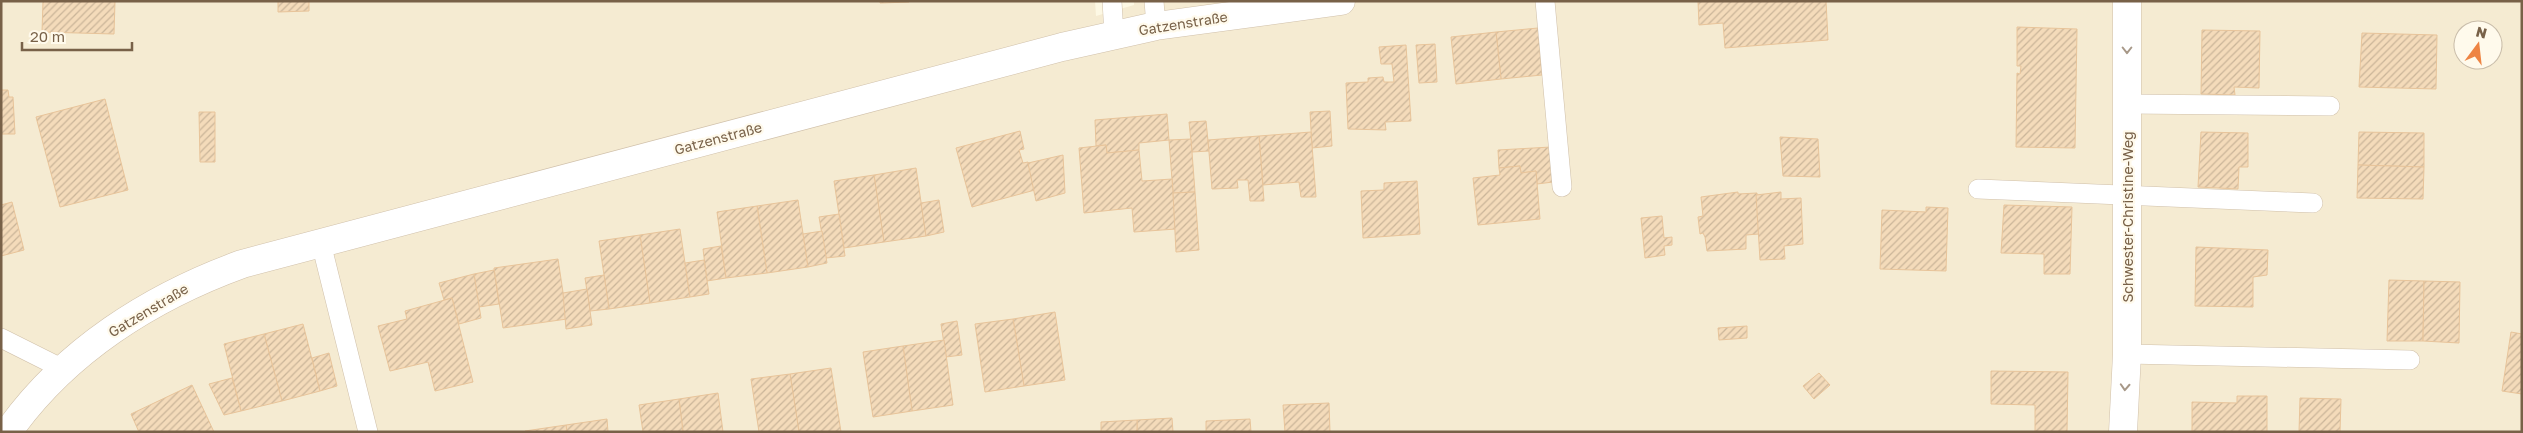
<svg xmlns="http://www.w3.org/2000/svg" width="2523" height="433" font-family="'Golos Text',sans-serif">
	<defs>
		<pattern id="building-hatch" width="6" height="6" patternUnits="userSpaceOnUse" patternTransform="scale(1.25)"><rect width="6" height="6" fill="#f4dbba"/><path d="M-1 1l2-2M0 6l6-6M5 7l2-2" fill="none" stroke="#cab599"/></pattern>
	</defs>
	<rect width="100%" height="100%" fill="#fdf8e4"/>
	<path fill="#f5ebd2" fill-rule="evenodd" d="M1 1H1095L1096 16 1134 5V1H2522V432H1ZM2463 30H2493V60H2463Z"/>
	<g fill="url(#building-hatch)" stroke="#e8c49a">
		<polygon points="43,1 115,1 114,34 42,32"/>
		<polygon points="278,1 309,1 309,11 278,12"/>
		<polygon points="880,1 909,1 909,2 880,3"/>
		<polygon points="1698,1 1826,1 1828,40 1725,48 1723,23 1699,25"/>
		<polygon points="2017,27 2077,29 2075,148 2016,147 2017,73 2020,74 2021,66 2017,66"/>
		<polygon points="1538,28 1542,75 1501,79 1496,32"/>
		<polygon points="2202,30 2260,31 2259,88 2234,87 2235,95 2201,94"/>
		<polygon points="1496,32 1501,79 1456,84 1451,37"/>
		<polygon points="2362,33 2437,35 2436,89 2359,87"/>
		<polygon points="1435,44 1437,82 1419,83 1416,45"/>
		<polygon points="1406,45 1411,121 1385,122 1386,130 1348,129 1346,83 1368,82 1368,78 1383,77 1384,82 1394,82 1392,64 1381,64 1379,47"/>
		<polygon points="1,90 8,90 9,97 13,97 15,134 1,134"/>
		<polygon points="105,99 128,190 60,207 36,117"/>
		<polygon points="1330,111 1332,146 1312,148 1310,112"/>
		<polygon points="199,112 215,112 215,162 200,162"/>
		<polygon points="1167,114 1169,140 1139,143 1139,150 1107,153 1106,145 1096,146 1095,120"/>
		<polygon points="1206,121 1209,151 1192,152 1189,122"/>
		<polygon points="1020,131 1024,149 1019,150 1023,163 1028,162 1035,190 972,207 956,148"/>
		<polygon points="1311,132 1316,197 1301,197 1299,182 1263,185 1259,136"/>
		<polygon points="2201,132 2248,133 2248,167 2239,167 2238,189 2198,187"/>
		<polygon points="2359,132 2424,133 2424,167 2358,165"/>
		<polygon points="1259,136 1264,201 1250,201 1248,180 1237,180 1238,188 1212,189 1208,140"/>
		<polygon points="1780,137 1818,139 1820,177 1783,176"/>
		<polygon points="1191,139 1195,192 1173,193 1169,140"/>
		<polygon points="1106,145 1107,153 1139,150 1142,181 1172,179 1176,229 1134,232 1132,208 1084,213 1079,148"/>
		<polygon points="1551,147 1553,182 1537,184 1536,171 1521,173 1520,166 1499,168 1498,150"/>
		<polygon points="1063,155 1065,193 1036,201 1028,163"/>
		<polygon points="2358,165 2424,167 2423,199 2357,198"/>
		<polygon points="1520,166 1521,173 1536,171 1540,219 1478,225 1473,178 1500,175 1499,168"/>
		<polygon points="916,168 926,236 884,242 874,175"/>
		<polygon points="874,175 884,242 844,248 834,181"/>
		<polygon points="1417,181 1420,234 1363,238 1361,191 1384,190 1384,183"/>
		<polygon points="1195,192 1199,250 1176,252 1173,193"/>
		<polygon points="1738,192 1738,194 1757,193 1759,234 1746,235 1746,249 1707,251 1705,237 1703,233 1700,234 1698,217 1703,216 1701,197"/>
		<polygon points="1781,192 1781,199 1801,198 1803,244 1784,246 1785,259 1760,260 1756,195"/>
		<polygon points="798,200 808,267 767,273 757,206"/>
		<polygon points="939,200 944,232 926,236 921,203"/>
		<polygon points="12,202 24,250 1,256 1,205"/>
		<polygon points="2004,205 2072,207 2070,274 2044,274 2044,254 2001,253"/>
		<polygon points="757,206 767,273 726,278 717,212"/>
		<polygon points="1926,207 1948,208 1946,271 1880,269 1882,210 1926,212"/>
		<polygon points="839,214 845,256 826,258 819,217"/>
		<polygon points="1662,216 1664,238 1672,237 1672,245 1664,246 1665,255 1645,258 1641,218"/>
		<polygon points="680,229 690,297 650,303 640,235"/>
		<polygon points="822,231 827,263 808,267 803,234"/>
		<polygon points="640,235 650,303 609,309 599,241"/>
		<polygon points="721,246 726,278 707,281 703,249"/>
		<polygon points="2196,247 2268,250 2267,275 2253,277 2253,307 2195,306"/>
		<polygon points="558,259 567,319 503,328 494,268"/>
		<polygon points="704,260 709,294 690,297 685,263"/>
		<polygon points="494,270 499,304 479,307 474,274"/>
		<polygon points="474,274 481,318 459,324 452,298 444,300 439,283"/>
		<polygon points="604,275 609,309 590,311 585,278"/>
		<polygon points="2389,280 2424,281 2423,341 2387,341"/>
		<polygon points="2424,281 2460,282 2459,343 2423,341"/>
		<polygon points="587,289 592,325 566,329 563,293"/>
		<polygon points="452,298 473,382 435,391 428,362 390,371 378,326 407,319 405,311"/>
		<polygon points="1055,312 1065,380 1024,386 1013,319"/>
		<polygon points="1013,319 1024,386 985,392 975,324"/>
		<polygon points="957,321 962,355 946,357 941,324"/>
		<polygon points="303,324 320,391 282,401 264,334"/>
		<polygon points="1747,326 1747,338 1719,340 1718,328"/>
		<polygon points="2511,332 2522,334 2522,394 2502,391"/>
		<polygon points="264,334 282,401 241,411 224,344"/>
		<polygon points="944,340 953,405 912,411 903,346"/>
		<polygon points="903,346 912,411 873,417 863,352"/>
		<polygon points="329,353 337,386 320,391 312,358"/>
		<polygon points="831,368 841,432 799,432 790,374"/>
		<polygon points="1991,371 2068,372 2067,432 2035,432 2035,405 1991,404"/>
		<polygon points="1819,373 1830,385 1814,399 1803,386"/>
		<polygon points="790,374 799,432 759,432 751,379"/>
		<polygon points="232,378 241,411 224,415 209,384"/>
		<polygon points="192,385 214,432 139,432 131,414"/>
		<polygon points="718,393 723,432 683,432 679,399"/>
		<polygon points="2237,396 2267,396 2267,432 2192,432 2192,402 2237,403"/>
		<polygon points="2300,398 2341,399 2340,432 2299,432"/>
		<polygon points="679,399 683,432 643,432 639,405"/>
		<polygon points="1329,403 1330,432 1285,432 1283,405"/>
		<polygon points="1172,418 1173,432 1137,432 1137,420"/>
		<polygon points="607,419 608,432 567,432 566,425"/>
		<polygon points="1250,419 1251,432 1206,432 1206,421"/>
		<polygon points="1137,420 1137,432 1101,432 1101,422"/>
		<polygon points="566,425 567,432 525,432 525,431"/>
	</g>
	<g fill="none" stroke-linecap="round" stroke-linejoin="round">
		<g stroke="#d0c0aa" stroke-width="20">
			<g id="service">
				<polyline points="1112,1 1114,35"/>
				<polyline points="1154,1 1156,26"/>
				<polyline points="1545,1 1562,187"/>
				<polyline points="2127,104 2330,106"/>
				<polyline points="1978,189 2313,203"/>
				<polyline points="321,243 368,432"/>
				<polyline points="1,338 63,369"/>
				<polyline points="2127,354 2410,360"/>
			</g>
		</g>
		<g stroke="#d0c0aa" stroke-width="29">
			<g id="minor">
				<path d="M8 432C65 351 151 297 242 264L1062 47 1156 26 1341 1"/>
				<polyline points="2123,432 2127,354 2127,1"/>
			</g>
		</g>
		<use href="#service" stroke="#fff" stroke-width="19"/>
		<use href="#minor" stroke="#fff" stroke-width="28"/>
	</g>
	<defs><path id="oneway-chevron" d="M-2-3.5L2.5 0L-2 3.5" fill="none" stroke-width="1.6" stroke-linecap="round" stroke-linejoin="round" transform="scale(1.25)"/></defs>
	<g stroke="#a79888">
		<use href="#oneway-chevron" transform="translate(2127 50) rotate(90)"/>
		<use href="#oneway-chevron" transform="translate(2125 387) rotate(93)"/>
	</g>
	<g text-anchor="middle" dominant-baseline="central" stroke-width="4.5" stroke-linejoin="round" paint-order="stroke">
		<g font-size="14" fill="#786148" stroke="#fffaec">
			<text transform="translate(1183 23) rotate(-9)">Gatzenstraße</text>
			<text transform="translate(718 138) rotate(-15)">Gatzenstraße</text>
			<text transform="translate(2127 217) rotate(-90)">Schwester-Christine-Weg</text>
			<text transform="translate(148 310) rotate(-31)">Gatzenstraße</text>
		</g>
	</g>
	<rect width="2523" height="433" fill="none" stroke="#786148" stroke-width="5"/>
	<g transform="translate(2478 45) rotate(15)"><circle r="24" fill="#fffaec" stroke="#c9bdaa"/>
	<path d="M0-4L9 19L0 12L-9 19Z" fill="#ee8443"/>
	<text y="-8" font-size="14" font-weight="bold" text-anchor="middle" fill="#786148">N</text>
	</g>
	<path d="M22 42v8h110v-8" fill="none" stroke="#786148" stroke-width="2.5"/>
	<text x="30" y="42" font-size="15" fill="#786148" stroke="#fffaec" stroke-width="4" paint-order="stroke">20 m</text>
</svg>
